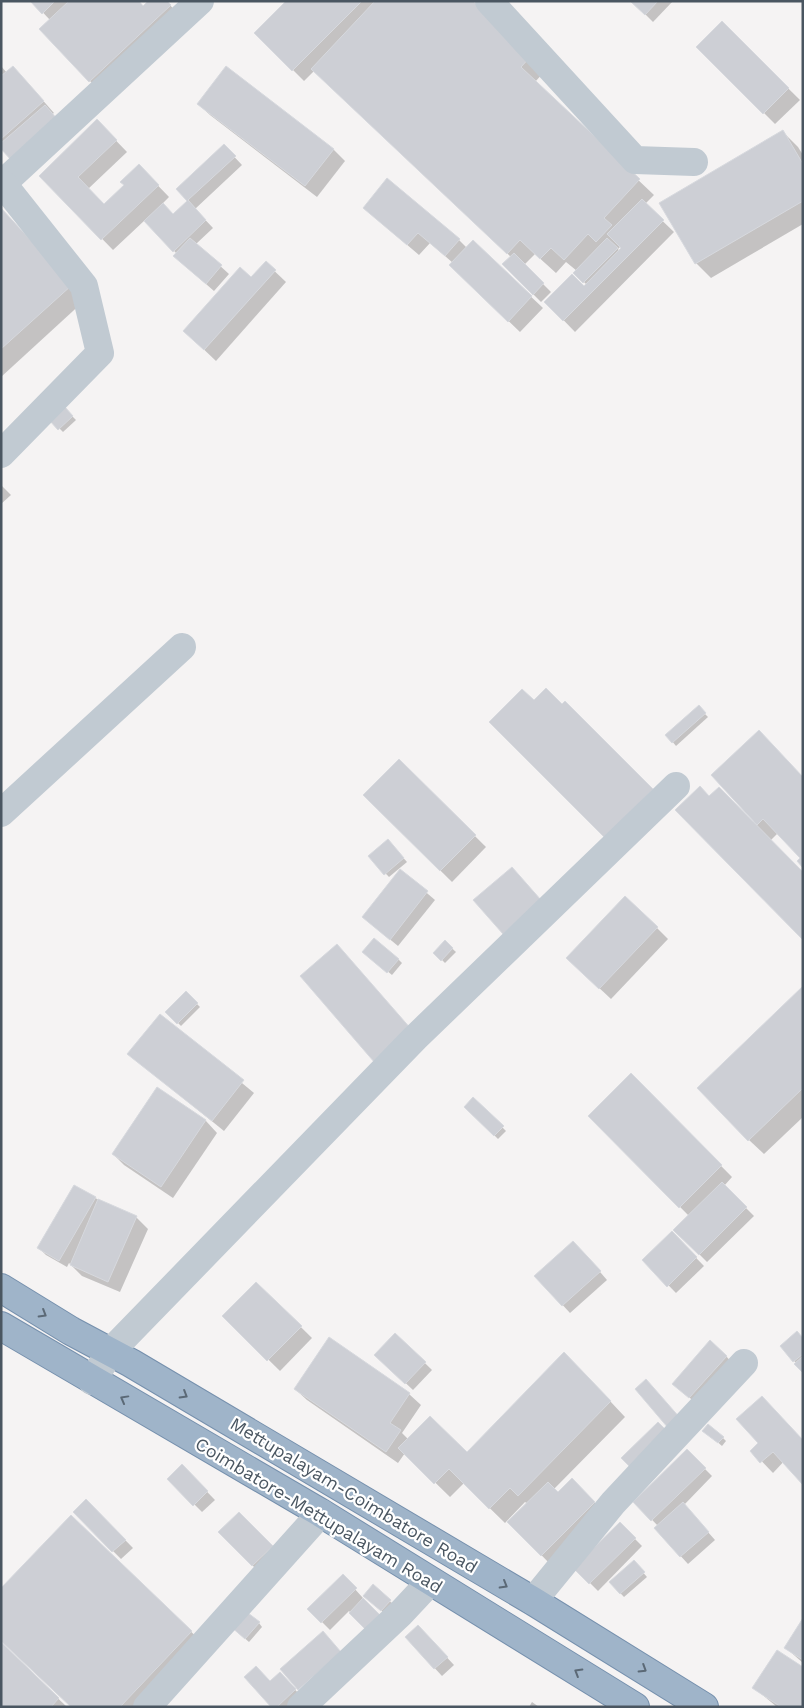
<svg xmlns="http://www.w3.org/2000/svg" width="804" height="1708" font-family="'Work Sans',sans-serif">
	<rect width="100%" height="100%" fill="#f5f3f3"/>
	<g fill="#0003" fill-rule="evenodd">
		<polygon points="32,1 138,1 144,7 150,1 170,1 168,3 181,17 101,92 90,81 50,20"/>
		<path d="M288 1H443L545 71 535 82 654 195 645 204 674 232 575 332 546 302 584 288 587 285 575 273 577 271 566 262 556 273 535 254 524 265 551 292 541 302 503 264 511 257 314 71 304 81 256 33ZM621 246 623 248 620 252 618 249Z"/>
		<polygon points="632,1 673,1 653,22"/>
		<polygon points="722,23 800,100 775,124 698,47"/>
		<polygon points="1,66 7,73 24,79 54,113 1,147"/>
		<polygon points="198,104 334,150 345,161 317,197 210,115"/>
		<polygon points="97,121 127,152 88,189 104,206 125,185 139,166 169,197 162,204 173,216 189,201 178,189 224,146 242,165 195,209 213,228 196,244 229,274 214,291 183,264 177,254 145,220 113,250 41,176"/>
		<polygon points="783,132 798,147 803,155 803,224 711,278 696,263"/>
		<polygon points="364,208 459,240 467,248 473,242 543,308 520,332 462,277 453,263 430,243 419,255"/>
		<polygon points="1,210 85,300 1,377"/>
		<polygon points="266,263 286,282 216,361 196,342"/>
		<polygon points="65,409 76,420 63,432 52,421"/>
		<polygon points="1,485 11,495 1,504"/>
		<polygon points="698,707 708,717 676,746 667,735"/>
		<polygon points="759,732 801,858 778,833 770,841 709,798 753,822 755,821"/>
		<polygon points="399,761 486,847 452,882 364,795"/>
		<polygon points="391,844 407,862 389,877 370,857"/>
		<polygon points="400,870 435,900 398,946 363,917"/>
		<polygon points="657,928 668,939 611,999 579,969"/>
		<polygon points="445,942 456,952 445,963 435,953"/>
		<polygon points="368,955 398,959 402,963 392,975"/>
		<polygon points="803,988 803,1117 764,1154 749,1140"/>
		<polygon points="186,993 200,1007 181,1026 167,1012"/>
		<polygon points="160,1015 254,1093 224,1131 129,1054"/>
		<polygon points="631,1075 732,1177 724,1186 754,1216 707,1262 675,1230 689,1216 590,1116"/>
		<polygon points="157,1089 206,1121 217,1133 173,1198 124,1165 113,1154"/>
		<polygon points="474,1099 506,1131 498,1139 466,1107"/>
		<polygon points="95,1198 136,1217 148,1229 120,1292 82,1276 69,1263 67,1267 46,1255 39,1248"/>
		<polygon points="672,1233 704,1266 676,1293 644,1260"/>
		<polygon points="581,1250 607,1280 570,1313 536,1276"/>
		<polygon points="256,1283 312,1338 280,1371 224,1316"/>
		<polygon points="395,1334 432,1370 413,1390 376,1355"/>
		<polygon points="329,1339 409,1394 421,1405 402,1433 408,1439 467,1454 579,1368 625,1417 554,1489 558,1494 572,1480 606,1514 553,1567 509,1522 528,1504 525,1502 505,1523 464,1483 450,1497 405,1453 398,1463 307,1400 295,1389"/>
		<polygon points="803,1339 803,1371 781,1346"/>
		<polygon points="726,1356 733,1364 698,1405 682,1391"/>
		<polygon points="708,1434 723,1438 726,1441 722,1446"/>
		<polygon points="803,1441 773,1473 752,1451"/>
		<polygon points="687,1451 712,1476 684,1505 715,1540 688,1564 655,1528 658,1526 635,1502"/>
		<polygon points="182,1466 215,1500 202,1512 169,1479"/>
		<polygon points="86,1500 133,1548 121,1559 74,1512"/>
		<polygon points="239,1513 279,1554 260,1573 220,1532"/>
		<polygon points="71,1517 206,1646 148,1707 72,1707"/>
		<polygon points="620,1524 642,1546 598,1591 575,1568"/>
		<polygon points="634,1562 647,1577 624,1597 611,1583"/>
		<polygon points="343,1576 383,1620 370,1633 349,1611 330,1630 309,1609"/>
		<polygon points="373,1586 393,1604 385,1614 365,1596"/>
		<polygon points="803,1621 803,1663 786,1648"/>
		<polygon points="259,1623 262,1627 249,1642 235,1630"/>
		<polygon points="425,1634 454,1665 442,1676 406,1637"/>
		<polygon points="1,1644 67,1707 1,1707"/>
		<polygon points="280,1674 302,1697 293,1707 273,1707 270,1683"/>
		<polygon points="754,1688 803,1707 777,1707"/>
		<polygon points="532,1702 539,1707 529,1707"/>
	</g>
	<g fill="#cdcfd5" stroke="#d7d9de">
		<polygon points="30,1 55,1 42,14"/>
		<polygon points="69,1 139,1 143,6 148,1 167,1 171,5 89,82 39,29"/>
		<polygon points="286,1 362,1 292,71 254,33"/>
		<polygon points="375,1 473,1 531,56 521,67 640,179 604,218 612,225 596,242 588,234 564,260 551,248 540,259 520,240 507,254 311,69"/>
		<polygon points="630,1 658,1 645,15"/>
		<polygon points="722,21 789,88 763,114 696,47"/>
		<polygon points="13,66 44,101 1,139 1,76"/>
		<polygon points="226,66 334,149 305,186 197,104"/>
		<polygon points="45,105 58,120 12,161 1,149 1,143"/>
		<polygon points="97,119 117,140 78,177 104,204 124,185 120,182 139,164 159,185 101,240 39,176"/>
		<polygon points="783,130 803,164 803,201 695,264 659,203"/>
		<polygon points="224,144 236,156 188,200 206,220 173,252 144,221 163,203 173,214 187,201 176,189"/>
		<polygon points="387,178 460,239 445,256 418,233 407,245 363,208"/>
		<polygon points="642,199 664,220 563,321 544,302 572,274 584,286 621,248 607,234"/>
		<polygon points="1,208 72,285 1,349"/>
		<polygon points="190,238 222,265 206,284 173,256"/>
		<polygon points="607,238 618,248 583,283 573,273"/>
		<polygon points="473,240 532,296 508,322 449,265"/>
		<polygon points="514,253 544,283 533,295 502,264"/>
		<polygon points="266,261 276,270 204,350 183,331 240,267 251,277"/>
		<polygon points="65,407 73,416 58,430 50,421"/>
		<polygon points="546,688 562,704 565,701 653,789 605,838 489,722 522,689 534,700"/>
		<polygon points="699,705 706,713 672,743 665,735"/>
		<polygon points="759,730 803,777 803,868 797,861 800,858 763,819 757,825 711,775"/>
		<polygon points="399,759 476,835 440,871 363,795"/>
		<polygon points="700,786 709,796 719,787 803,872 803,940 675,810"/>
		<polygon points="388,839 404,858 384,875 368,856"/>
		<polygon points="512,867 541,900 503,934 473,900"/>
		<polygon points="400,869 428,891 390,940 362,917"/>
		<polygon points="625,896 658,927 599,989 566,958"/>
		<polygon points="374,938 399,959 387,973 362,952"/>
		<polygon points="445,940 453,948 441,961 433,953"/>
		<polygon points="337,944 412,1030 375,1063 300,976"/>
		<polygon points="803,986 803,1088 748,1141 697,1088"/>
		<polygon points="186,991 198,1003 177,1024 165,1012"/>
		<polygon points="160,1014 244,1080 212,1121 127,1054"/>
		<polygon points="631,1073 722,1165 679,1208 588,1116"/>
		<polygon points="157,1087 206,1120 161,1187 112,1154"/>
		<polygon points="473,1097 504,1126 494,1136 464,1107"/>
		<polygon points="722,1182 747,1207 699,1255 673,1230"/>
		<polygon points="74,1185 96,1197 59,1261 37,1248"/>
		<polygon points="98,1199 137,1216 108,1282 70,1265"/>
		<polygon points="672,1231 697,1257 667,1287 642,1260"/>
		<polygon points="573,1241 601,1271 562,1306 534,1276"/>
		<polygon points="256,1282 302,1326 267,1361 222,1316"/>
		<polygon points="797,1331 803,1338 803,1354 793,1362 780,1346"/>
		<polygon points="395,1333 426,1362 405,1384 374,1355"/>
		<polygon points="329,1337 410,1393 390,1423 401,1430 386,1452 294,1389"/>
		<polygon points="710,1340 727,1356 689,1398 672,1384"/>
		<polygon points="564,1352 611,1401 518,1496 510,1488 489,1509 449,1469 434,1484 398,1448 430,1416 467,1452"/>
		<polygon points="803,1356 803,1373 794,1364"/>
		<polygon points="646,1379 681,1419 669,1429 635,1389"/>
		<polygon points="762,1396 803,1440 803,1485 773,1452 760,1463 750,1451 758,1443 736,1419"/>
		<polygon points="658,1422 669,1433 632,1469 621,1458"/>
		<polygon points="708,1424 724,1437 718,1443 702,1431"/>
		<polygon points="687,1449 706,1468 651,1521 633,1502"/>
		<polygon points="182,1464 208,1491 193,1506 167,1479"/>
		<polygon points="572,1478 595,1502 541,1556 507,1522 548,1482 558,1492"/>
		<polygon points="86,1499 126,1540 112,1552 73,1512"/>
		<polygon points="683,1502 709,1532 680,1557 654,1528"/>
		<polygon points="239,1512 273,1546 252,1566 218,1532"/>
		<polygon points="71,1515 192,1631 120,1707 71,1707 1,1641 1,1588"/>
		<polygon points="620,1522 636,1538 589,1584 573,1568"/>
		<polygon points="634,1560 645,1572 620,1594 609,1582"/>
		<polygon points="343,1574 357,1588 321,1623 307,1609"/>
		<polygon points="373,1584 391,1600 381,1611 363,1596"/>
		<polygon points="363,1598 381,1616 366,1630 349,1613"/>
		<polygon points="244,1610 260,1622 245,1639 230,1626"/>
		<polygon points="803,1618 803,1660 784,1648"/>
		<polygon points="418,1625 448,1657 434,1669 405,1637"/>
		<polygon points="323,1631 341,1652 298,1690 280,1669"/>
		<polygon points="1,1642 59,1698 51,1707 1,1707"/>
		<polygon points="777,1650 803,1667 803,1707 781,1707 752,1688"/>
		<polygon points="256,1666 270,1681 280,1672 296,1689 277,1707 271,1707 244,1677"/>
	</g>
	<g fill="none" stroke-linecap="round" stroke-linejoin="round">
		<g stroke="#7690ad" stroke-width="30">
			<g id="trunk">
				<polyline points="1,1288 71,1331 131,1363 533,1601 704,1707"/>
				<polyline points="1,1326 321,1513 635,1707"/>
			</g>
		</g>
		<g stroke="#c1cad2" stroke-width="28">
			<polyline points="489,1 635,160 694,162"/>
			<polyline points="1,185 200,1"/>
			<polyline points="1,454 100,353 84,286 3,184"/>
			<polyline points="1,813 182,647"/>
			<polyline points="92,1381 110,1352 415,1038 676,786"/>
			<polyline points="533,1601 613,1503 744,1363"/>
			<polyline points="147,1707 321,1513"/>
			<polyline points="301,1707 401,1613 430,1582"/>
		</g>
		<use href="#trunk" stroke="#9fb4c9" stroke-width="28"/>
	</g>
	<defs><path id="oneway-chevron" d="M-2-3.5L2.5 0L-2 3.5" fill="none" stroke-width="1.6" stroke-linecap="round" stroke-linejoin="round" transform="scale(1.25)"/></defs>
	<g stroke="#5b6976">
		<use href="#oneway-chevron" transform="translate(43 1314) rotate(31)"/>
		<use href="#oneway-chevron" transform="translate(184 1395) rotate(31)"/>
		<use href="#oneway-chevron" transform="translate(124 1399) rotate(-151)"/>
		<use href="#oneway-chevron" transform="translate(504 1585) rotate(30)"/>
		<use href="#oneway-chevron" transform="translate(643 1669) rotate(32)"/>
		<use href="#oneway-chevron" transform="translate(578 1672) rotate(-149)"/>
	</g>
	<g text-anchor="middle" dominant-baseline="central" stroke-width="4.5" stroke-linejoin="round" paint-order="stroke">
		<g font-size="18" fill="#4a5661" stroke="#fff">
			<text transform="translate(354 1495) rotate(31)">Mettupalayam-Coimbatore Road</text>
			<text transform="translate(319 1515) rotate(31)">Coimbatore-Mettupalayam Road</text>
		</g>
	</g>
	<rect width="804" height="1708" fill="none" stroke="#4a5661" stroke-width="5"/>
</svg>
